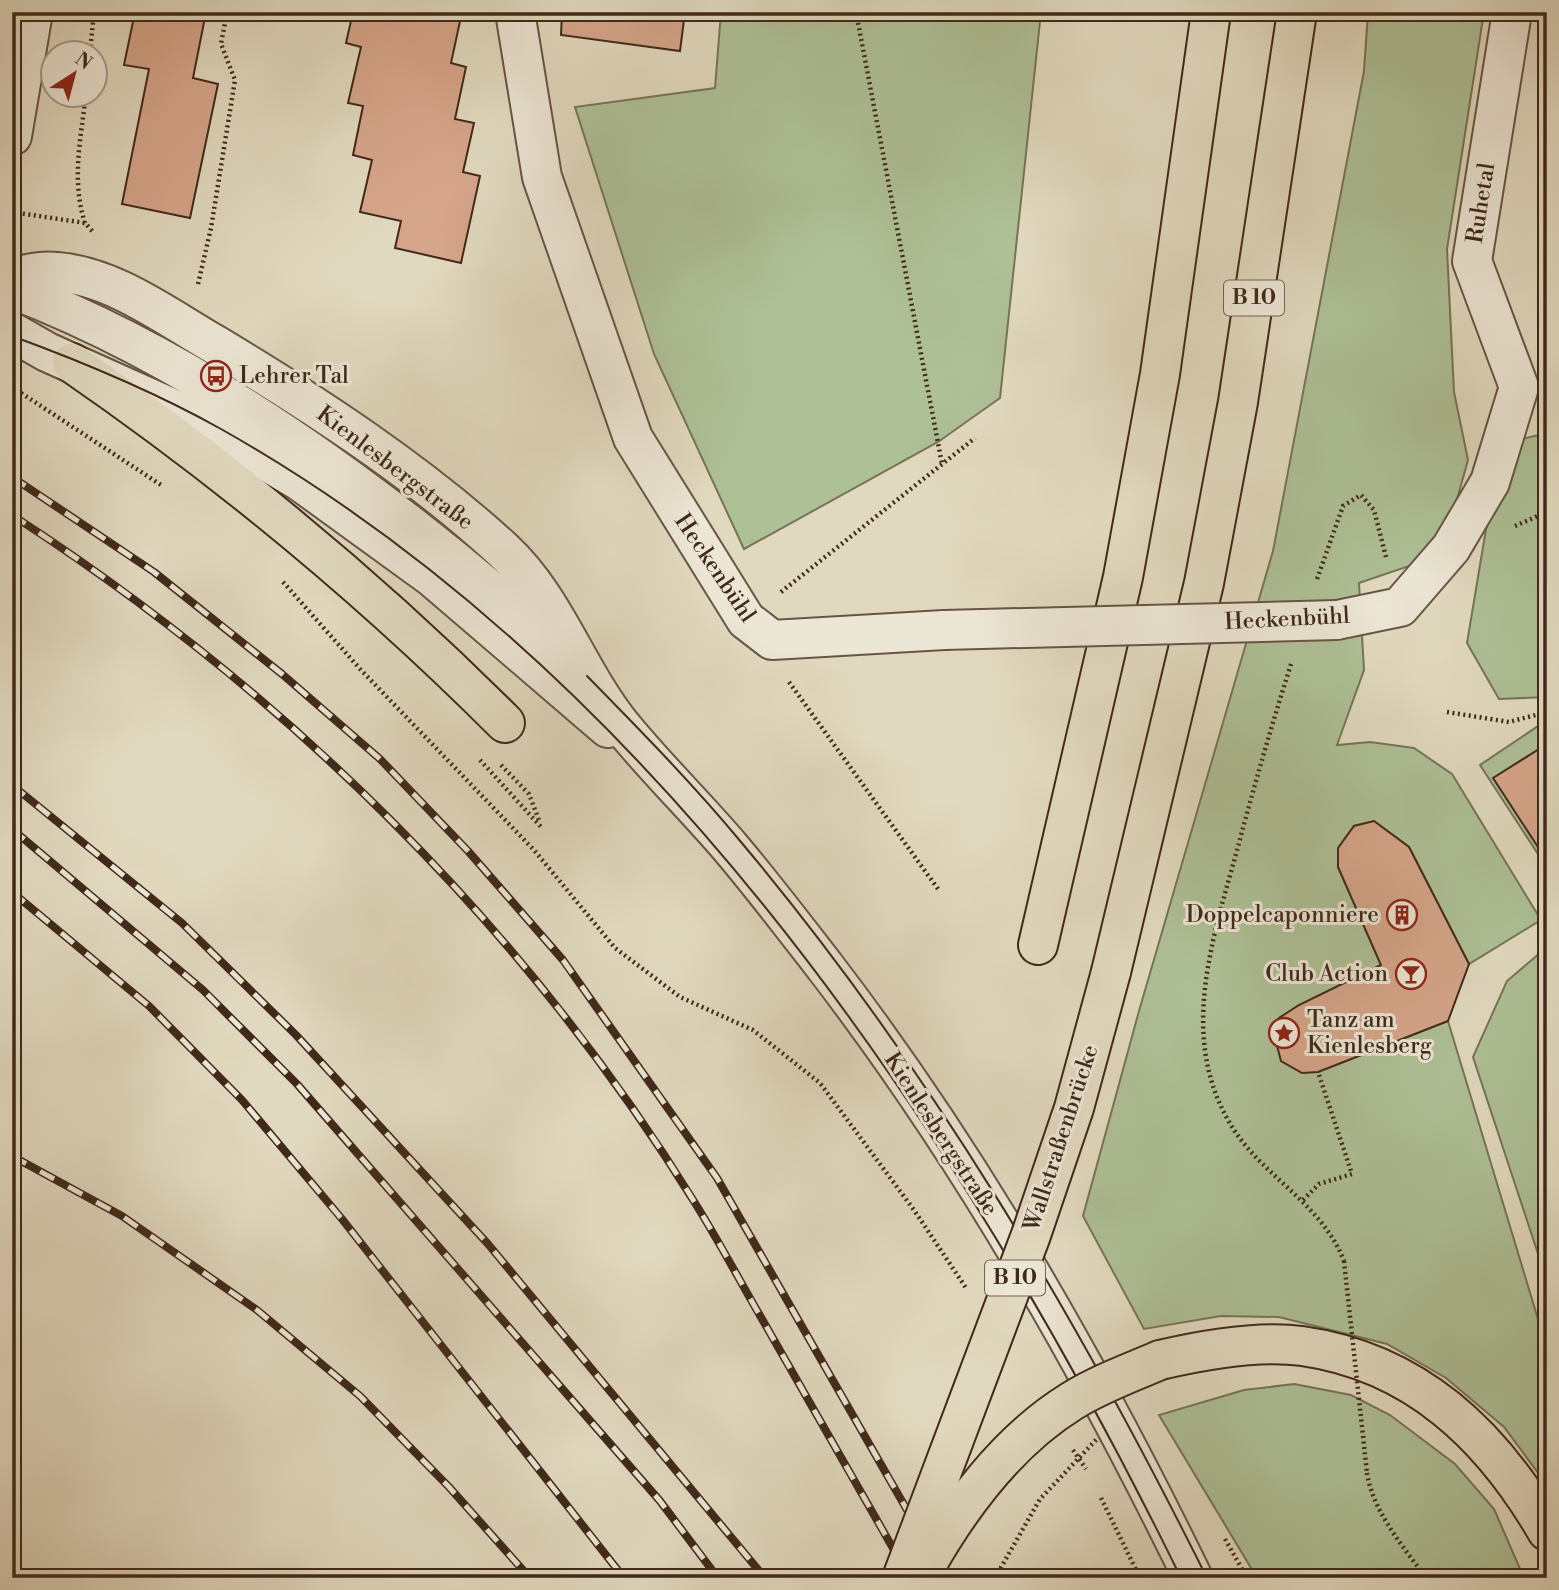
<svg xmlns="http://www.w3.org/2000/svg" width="1559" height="1590" font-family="'Libre Bodoni',serif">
	<rect width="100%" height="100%" fill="#e1d9bf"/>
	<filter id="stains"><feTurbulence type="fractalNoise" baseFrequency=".00286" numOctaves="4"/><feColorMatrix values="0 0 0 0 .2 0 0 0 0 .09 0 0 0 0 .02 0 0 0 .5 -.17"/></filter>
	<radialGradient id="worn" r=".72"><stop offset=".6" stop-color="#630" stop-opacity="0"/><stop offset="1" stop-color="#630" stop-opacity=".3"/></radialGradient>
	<g fill="#aec096" stroke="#777458" stroke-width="2">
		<polygon points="721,12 1041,12 1000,398 938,442 744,549 654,354 575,107 715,88"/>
		<polygon points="1368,12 1484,12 1447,249 1454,392 1468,460 1449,528 1421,562 1359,583 1364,670 1337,745 1370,742 1414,748 1452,774 1541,920 1469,964 1409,847 1374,821 1354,826 1338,848 1338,867 1381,965 1299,1005 1279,1018 1318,1072 1448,1021 1547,1349 1547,1485 1504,1427 1446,1378 1387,1344 1279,1317 1221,1316 1144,1329 1083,1216 1139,1011 1273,551 1364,71"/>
		<polygon points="1547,433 1547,697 1499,699 1467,643 1488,517 1509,442"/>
		<polygon points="1547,720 1547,868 1480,765"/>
		<polygon points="1547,947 1547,1281 1473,1057 1507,981"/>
		<polygon points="1294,1384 1351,1395 1390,1415 1455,1464 1494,1509 1524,1578 1257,1578 1159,1415 1244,1390"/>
	</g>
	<g fill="#d6a58a" stroke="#40291b" stroke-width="2">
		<polygon points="135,12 206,12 193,78 218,84 190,218 122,204 149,69 124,65"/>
		<polygon points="353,12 462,12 451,63 466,67 455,119 474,123 463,172 480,176 461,263 395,248 401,221 360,212 372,160 353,155 363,106 348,103 361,47 346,43"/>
		<polygon points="562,12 685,12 680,51 561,35"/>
		<polygon points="1547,744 1547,861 1493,778"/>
		<polygon points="1374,821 1409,847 1469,964 1448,1021 1318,1072 1302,1073 1281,1061 1275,1038 1279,1018 1299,1005 1381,965 1338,867 1338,848 1354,826"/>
	</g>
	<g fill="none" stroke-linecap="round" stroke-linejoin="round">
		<g stroke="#685544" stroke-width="42">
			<g id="minor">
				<polyline points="515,12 542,177 633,438 746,620 772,640 944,630"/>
				<polyline points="12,136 33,12"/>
				<path d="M12 277C28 274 42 270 57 272 113 276 167 317 214 344 314 404 417 471 503 550 555 598 577 670 620 724 655 767 694 805 730 847 763 886 795 928 826 968 971 1157 1089 1365 1193 1578"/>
				<path d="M12 289C211 365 402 509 560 651"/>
				<polyline points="12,332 47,352 194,418 301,482 432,577 608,728"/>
				<polyline points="1337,620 1400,607 1451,548 1490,482 1519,387 1472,261 1512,12"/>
			</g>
		</g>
		<g stroke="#40291b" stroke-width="42">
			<g id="highway">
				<path d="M72 363C227 470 372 590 505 723"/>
				<polyline points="1038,945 1123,577 1160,374 1211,12"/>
				<polyline points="1111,972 1204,583 1238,402 1297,12"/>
				<path d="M1160 1360C1203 1350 1258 1340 1302 1346 1416 1362 1492 1436 1547 1531"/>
			</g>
		</g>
		<g stroke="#40291b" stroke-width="4.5" stroke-dasharray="2 3.5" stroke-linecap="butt">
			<polyline points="856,12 942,464"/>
			<polyline points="90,52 94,12"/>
			<polyline points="12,212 85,223 94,233"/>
			<path d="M85 223C71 181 81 137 86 94"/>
			<polyline points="198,284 211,228 235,80 221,44 227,12"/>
			<polyline points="12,387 161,485"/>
			<polyline points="1515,526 1547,512"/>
			<polyline points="1317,579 1343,506 1361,495 1374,510 1386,557"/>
			<polyline points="283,582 361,670 534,850 615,948 680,997 753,1030 820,1083 914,1210 966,1288"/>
			<polyline points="781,592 975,438"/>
			<path d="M1291 664C1272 724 1255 783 1239 843 1215 932 1178 1032 1228 1120 1258 1175 1321 1201 1344 1261"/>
			<polyline points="789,682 938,889"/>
			<polyline points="1447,712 1509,722 1547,712"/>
			<polyline points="480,760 542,828"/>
			<polyline points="501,765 529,794 540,823"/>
			<polyline points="1303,1200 1319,1184 1352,1174 1318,1072"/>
			<polyline points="1073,1450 1086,1469"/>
			<path d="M1367 1473C1373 1512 1403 1546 1426 1578"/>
			<polyline points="1101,1498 1140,1578"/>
			<polyline points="1225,1539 1247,1578"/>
		</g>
		<use href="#minor" stroke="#ece6d5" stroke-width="38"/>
		<use href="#highway" stroke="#e1d9bf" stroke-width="38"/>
		<g stroke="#40291b" stroke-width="2">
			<path d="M12 336C83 362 155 392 221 429 658 675 965 1137 1181 1578"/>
			<path d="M587 676C640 730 693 784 741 842 929 1066 1077 1317 1207 1578"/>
		</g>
		<g stroke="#40291b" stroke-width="8">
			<g id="rail">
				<polyline points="12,477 154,572 282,674 380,759 468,851 563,960 717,1178 946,1578"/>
				<path d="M12 515C287 693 522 924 695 1203 720 1243 742 1285 766 1326 814 1410 862 1494 910 1578"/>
				<polyline points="12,785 182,923 296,1035 488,1244 765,1578"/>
				<polyline points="12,829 203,990 297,1084 660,1501 718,1578"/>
				<polyline points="12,892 149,1006 242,1100 342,1219 624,1578"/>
				<polyline points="12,1156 122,1216 257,1310 360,1396 449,1487 530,1578"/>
			</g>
		</g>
		<use href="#rail" stroke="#ece6d5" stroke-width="5" stroke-dasharray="16" stroke-linecap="butt"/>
		<g stroke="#685544" stroke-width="42" stroke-linecap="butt">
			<polyline id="minor-bridge" points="944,630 1337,620"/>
		</g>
		<g stroke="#40291b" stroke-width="42" stroke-linecap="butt">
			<g id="highway-bridge">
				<path d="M927 1564C963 1501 1009 1440 1072 1401 1099 1384 1130 1373 1160 1360"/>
				<polyline points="902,1578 1031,1235 1074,1108 1111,972"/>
			</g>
		</g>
		<g stroke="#40291b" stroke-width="4.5" stroke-dasharray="2 3.5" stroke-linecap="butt">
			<polyline points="1344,1261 1367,1473"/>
			<polyline points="995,1578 1040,1499 1097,1439"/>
		</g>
		<use href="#minor-bridge" stroke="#ece6d5" stroke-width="38"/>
		<use href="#highway-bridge" stroke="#e1d9bf" stroke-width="38"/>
	</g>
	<defs>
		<g id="bus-ring" transform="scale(1.575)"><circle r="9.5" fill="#ece6d5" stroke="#8f2418" stroke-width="1.5"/><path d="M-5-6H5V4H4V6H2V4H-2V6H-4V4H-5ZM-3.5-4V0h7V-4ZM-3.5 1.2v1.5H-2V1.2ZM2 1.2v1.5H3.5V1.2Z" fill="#8f2418"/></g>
		<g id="building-ring" transform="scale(1.575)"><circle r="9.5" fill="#ece6d5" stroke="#8f2418" stroke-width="1.5"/><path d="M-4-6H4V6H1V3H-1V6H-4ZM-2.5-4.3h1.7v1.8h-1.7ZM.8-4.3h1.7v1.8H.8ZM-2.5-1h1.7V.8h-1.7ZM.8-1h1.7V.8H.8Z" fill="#8f2418"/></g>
		<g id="bar-ring" transform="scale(1.575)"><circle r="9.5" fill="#ece6d5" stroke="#8f2418" stroke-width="1.5"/><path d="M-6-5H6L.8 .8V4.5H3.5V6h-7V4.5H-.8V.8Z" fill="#8f2418"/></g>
		<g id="sight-ring" transform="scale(1.575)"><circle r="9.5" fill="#ece6d5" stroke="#8f2418" stroke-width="1.5"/><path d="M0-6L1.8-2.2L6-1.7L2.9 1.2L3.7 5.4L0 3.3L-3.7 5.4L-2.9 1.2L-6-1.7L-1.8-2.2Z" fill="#8f2418"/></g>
	</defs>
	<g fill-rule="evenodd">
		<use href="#bus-ring" x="216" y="376"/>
		<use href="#building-ring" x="1402" y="915"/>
		<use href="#bar-ring" x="1411" y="974"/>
		<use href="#sight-ring" x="1284" y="1033"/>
	</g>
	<g text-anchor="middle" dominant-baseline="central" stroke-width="6" stroke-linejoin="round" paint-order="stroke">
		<g fill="#ece6d5" stroke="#746253" stroke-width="2">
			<rect x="1224" y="280.5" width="60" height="35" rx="5"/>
			<rect x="985" y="1260.5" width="60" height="35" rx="5"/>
		</g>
		<g font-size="21" font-weight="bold" fill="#40291b">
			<text x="1254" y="298">B 10</text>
			<text x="1015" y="1278">B 10</text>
		</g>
		<g font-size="23" fill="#40291b" stroke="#ece6d5">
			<text transform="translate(1481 203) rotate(-81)">Ruhetal</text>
			<text transform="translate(395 468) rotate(37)">Kienlesbergstraße</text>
			<text transform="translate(715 568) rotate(56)">Heckenbühl</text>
			<text transform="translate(1287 619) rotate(-3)">Heckenbühl</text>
			<text transform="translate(941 1134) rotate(57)">Kienlesbergstraße</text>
			<text transform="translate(1061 1138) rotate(-72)">Wallstraßenbrücke</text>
		</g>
		<g font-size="23" fill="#40291b" stroke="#ece6d5" text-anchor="start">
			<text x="239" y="376">Lehrer Tal</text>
			<text x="1379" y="915" text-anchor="end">Doppelcaponniere</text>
			<text x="1388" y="974" text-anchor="end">Club Action</text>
			<text x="1307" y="1020">Tanz am<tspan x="1307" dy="26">Kienlesberg</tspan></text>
		</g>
	</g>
	<rect width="1559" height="1590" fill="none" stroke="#e1d9bf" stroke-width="42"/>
	<rect x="14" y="14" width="1531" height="1562" fill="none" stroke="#40291b" stroke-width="3.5"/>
	<rect x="21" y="21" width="1517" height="1548" fill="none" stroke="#40291b" stroke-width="2"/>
	<g transform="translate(74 74) rotate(36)"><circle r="33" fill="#ece6d5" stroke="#a79a8b" stroke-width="2"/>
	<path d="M0-5L12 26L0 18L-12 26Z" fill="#8f2418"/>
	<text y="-10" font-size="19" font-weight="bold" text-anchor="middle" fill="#40291b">N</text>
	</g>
	<rect width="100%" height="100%" filter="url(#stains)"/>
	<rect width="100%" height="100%" fill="url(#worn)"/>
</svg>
